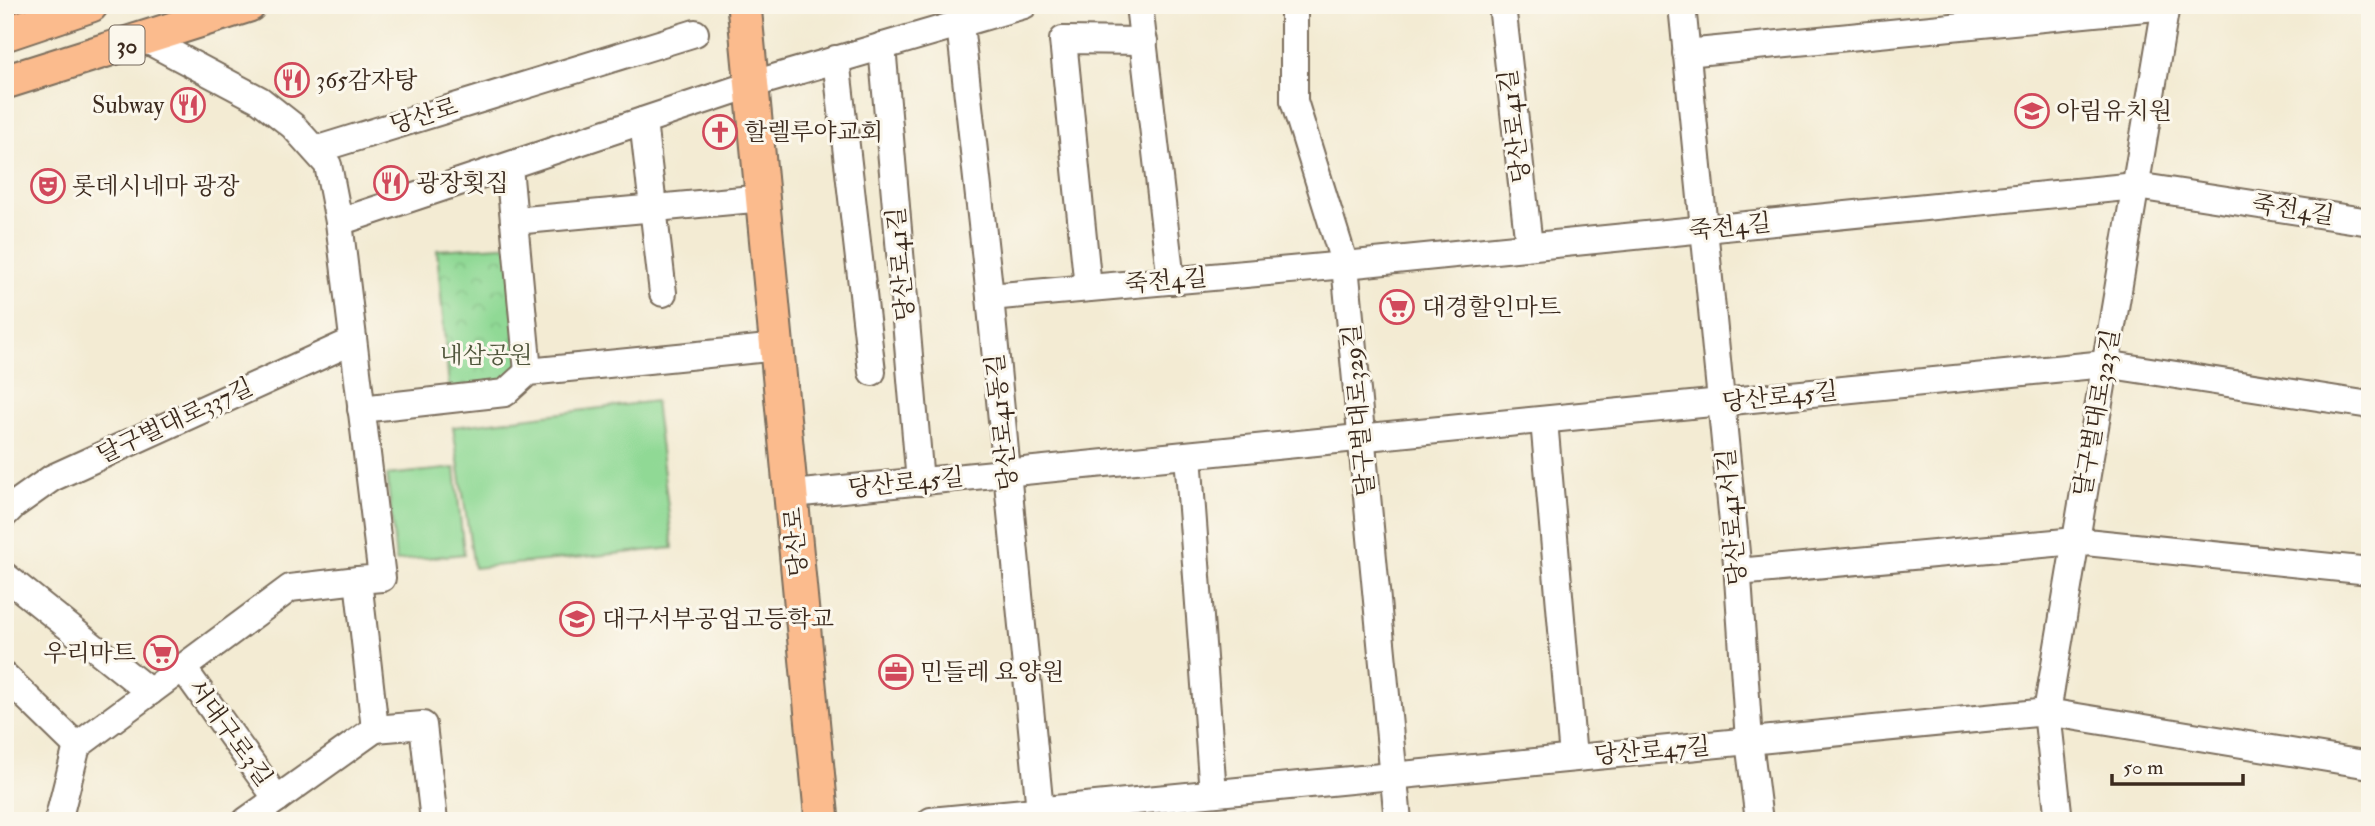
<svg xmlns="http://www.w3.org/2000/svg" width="2375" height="826" font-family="'IM FELL Double Pica','Noto Serif KR',serif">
	<defs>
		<pattern id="park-crowns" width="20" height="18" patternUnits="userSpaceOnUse" patternTransform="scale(1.75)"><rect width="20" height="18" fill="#90d995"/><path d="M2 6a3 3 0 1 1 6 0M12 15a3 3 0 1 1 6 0" fill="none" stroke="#7dba80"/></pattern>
	</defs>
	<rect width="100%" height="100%" fill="#fbf7ec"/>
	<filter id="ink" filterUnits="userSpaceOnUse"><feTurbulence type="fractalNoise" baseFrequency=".0143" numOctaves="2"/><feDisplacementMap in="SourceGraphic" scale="14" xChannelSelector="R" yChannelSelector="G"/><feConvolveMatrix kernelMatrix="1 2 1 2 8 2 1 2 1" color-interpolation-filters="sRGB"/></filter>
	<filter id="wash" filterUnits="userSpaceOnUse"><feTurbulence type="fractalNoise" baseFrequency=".00686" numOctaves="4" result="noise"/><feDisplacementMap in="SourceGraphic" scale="28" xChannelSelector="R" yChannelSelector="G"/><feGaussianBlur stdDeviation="1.57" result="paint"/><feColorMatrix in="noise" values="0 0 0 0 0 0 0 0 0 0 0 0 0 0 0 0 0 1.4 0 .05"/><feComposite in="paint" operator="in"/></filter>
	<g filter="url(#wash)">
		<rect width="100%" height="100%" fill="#f3ebd3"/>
		<g fill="#90d995" stroke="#66825a" stroke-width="2">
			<polygon points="655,401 673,548 474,568 453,427"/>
			<polygon points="455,468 464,554 396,561 387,475"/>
		</g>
		<polygon fill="url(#park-crowns)" stroke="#66825a" stroke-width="2" points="516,245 527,372 450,399 437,250"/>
	</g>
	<g filter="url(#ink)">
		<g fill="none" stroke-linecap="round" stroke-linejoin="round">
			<g stroke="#7b6e5d" stroke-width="30">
				<g id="minor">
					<polyline points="1139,5 1171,281"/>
					<polyline points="1294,5 1294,101 1345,265 1398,821"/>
					<polyline points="1502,5 1529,246"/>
					<polyline points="1682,5 1737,563 1749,741 1759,821"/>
					<polyline points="960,24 990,297 1041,821"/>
					<polyline points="145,39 260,100 293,126 328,165 339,222 382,578 358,580 375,729"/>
					<polyline points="882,46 920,482"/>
					<polyline points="1686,53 2166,6"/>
					<polyline points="836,59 872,372"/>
					<polyline points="643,121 663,293"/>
					<polyline points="315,150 695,33"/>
					<polyline points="509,167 528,372"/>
					<polyline points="514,221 764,198"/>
					<polyline points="339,222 753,84 1024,5"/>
					<polyline points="1088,288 1063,40 1144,41"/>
					<polyline points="990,297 1345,265 2136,186 2370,222"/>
					<polyline points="361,409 505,393 528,372 778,347"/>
					<polyline points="1544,420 1573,758"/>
					<polyline points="1188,455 1213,793"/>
					<polyline points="792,494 2105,364 2370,405"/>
					<polyline points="5,514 14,505 52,478 353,341"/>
					<polyline points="1738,572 2076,541 2370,571"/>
					<polyline points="5,576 150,692"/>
					<polyline points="183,668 277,799"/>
					<polyline points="5,676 77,746"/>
					<polyline points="375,729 423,725 434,821"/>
					<polyline points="58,821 77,746 290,588 358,580"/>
					<polyline points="246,821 375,729"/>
					<polyline points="931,821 2047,712 2370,765"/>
					<polyline points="2059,821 2047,712 2166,5"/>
				</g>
			</g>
			<g stroke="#7b6e5d" stroke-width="37">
				<g id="major">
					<polyline points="744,5 822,821"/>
					<polyline points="5,34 91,5"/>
					<polyline points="5,82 249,5"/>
				</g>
			</g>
			<use href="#minor" stroke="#fff" stroke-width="26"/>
			<use href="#major" stroke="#fbbb8d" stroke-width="33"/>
		</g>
	</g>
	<defs>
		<g id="restaurant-ring" transform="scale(1.75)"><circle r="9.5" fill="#fbf7ec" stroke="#d1495b" stroke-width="1.5"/><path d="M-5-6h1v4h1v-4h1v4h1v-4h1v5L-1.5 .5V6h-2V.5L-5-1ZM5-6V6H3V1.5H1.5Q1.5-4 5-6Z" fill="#d1495b"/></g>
		<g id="school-ring" transform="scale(1.75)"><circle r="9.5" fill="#fbf7ec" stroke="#d1495b" stroke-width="1.5"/><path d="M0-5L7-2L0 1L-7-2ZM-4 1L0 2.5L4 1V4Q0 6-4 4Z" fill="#d1495b"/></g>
		<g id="church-ring" transform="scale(1.75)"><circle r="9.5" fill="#fbf7ec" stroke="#d1495b" stroke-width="1.5"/><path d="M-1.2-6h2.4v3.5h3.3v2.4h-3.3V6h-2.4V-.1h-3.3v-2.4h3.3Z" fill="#d1495b"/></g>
		<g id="theatre-ring" transform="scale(1.75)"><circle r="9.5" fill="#fbf7ec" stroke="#d1495b" stroke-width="1.5"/><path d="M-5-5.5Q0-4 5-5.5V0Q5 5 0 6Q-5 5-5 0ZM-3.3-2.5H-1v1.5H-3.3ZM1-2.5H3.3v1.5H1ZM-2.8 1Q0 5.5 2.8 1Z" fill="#d1495b"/></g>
		<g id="supermarket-ring" transform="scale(1.75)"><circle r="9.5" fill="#fbf7ec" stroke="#d1495b" stroke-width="1.5"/><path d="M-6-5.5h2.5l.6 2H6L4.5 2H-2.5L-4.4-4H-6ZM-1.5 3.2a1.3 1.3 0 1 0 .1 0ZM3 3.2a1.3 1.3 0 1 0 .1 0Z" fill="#d1495b"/></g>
		<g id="office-ring" transform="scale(1.75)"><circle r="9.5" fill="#fbf7ec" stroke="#d1495b" stroke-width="1.5"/><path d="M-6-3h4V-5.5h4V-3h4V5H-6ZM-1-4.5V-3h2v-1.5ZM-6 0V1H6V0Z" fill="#d1495b"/></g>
	</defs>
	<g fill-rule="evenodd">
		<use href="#restaurant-ring" x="292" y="80"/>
		<use href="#restaurant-ring" x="188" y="105"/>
		<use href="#school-ring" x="2032" y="111"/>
		<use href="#church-ring" x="720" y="132"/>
		<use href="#restaurant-ring" x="391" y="183"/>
		<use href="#theatre-ring" x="48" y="186"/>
		<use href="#supermarket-ring" x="1397" y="307"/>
		<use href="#school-ring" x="577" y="619"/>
		<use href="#supermarket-ring" x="161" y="653"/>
		<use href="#office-ring" x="896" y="672"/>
	</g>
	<g text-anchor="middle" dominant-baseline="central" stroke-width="6" stroke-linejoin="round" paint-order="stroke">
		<rect fill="#fbf7ec" stroke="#75685c" stroke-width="2" x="109.5" y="25.5" width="35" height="39" rx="5"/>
		<g font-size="23" font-weight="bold" fill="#3b2a1e">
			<text x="127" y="45">30</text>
		</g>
		<g font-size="24" fill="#3b2a1e" stroke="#fbf7ec" text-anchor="start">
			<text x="316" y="80">365감자탕</text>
			<text x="164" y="105" text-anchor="end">Subway</text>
			<text x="2056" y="111">아림유치원</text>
			<text x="744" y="132">할렐루야교회</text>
			<text x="416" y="183">광장횟집</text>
			<text x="72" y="186">롯데시네마 광장</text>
			<text x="1422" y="307">대경할인마트</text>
			<text x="602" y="619">대구서부공업고등학교</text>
			<text x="136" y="653" text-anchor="end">우리마트</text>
			<text x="920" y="672">민들레 요양원</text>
		</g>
		<g font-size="24" fill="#3b2a1e" stroke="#fbf7ec">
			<text transform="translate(424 116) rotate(-17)">당산로</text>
			<text transform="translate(1515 126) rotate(-97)">당산로41길</text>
			<text transform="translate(2293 210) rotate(9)">죽전4길</text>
			<text transform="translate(1730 227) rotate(-6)">죽전4길</text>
			<text transform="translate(901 264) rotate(-95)">당산로41길</text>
			<text transform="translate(1166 281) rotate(-5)">죽전4길</text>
			<text transform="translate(1780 397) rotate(-6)">당산로45길</text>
			<text transform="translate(1359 410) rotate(-95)">달구벌대로329길</text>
			<text transform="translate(2097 413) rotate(-80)">달구벌대로323길</text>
			<text transform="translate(175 421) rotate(-25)">달구벌대로337길</text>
			<text transform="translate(1002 422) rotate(-96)">당산로41동길</text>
			<text transform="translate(906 483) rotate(-6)">당산로45길</text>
			<text transform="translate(1732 517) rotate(-95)">당산로41서길</text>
			<text transform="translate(796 542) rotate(-95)">당산로</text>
			<text transform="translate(230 733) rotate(54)">서대구로3길</text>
			<text transform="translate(1652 751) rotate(-5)">당산로47길</text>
		</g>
		<g font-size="24" fill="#50563c" stroke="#fbf7ec">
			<text x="486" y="355">내삼공원</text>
		</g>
	</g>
	<rect width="2375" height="826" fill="none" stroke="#fbf7ec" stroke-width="28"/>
	<path d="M2112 774v10h131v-10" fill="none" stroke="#3b2a1e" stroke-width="3.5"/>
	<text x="2123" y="774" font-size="21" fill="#3b2a1e" stroke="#fbf7ec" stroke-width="5" paint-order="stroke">50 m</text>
</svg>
